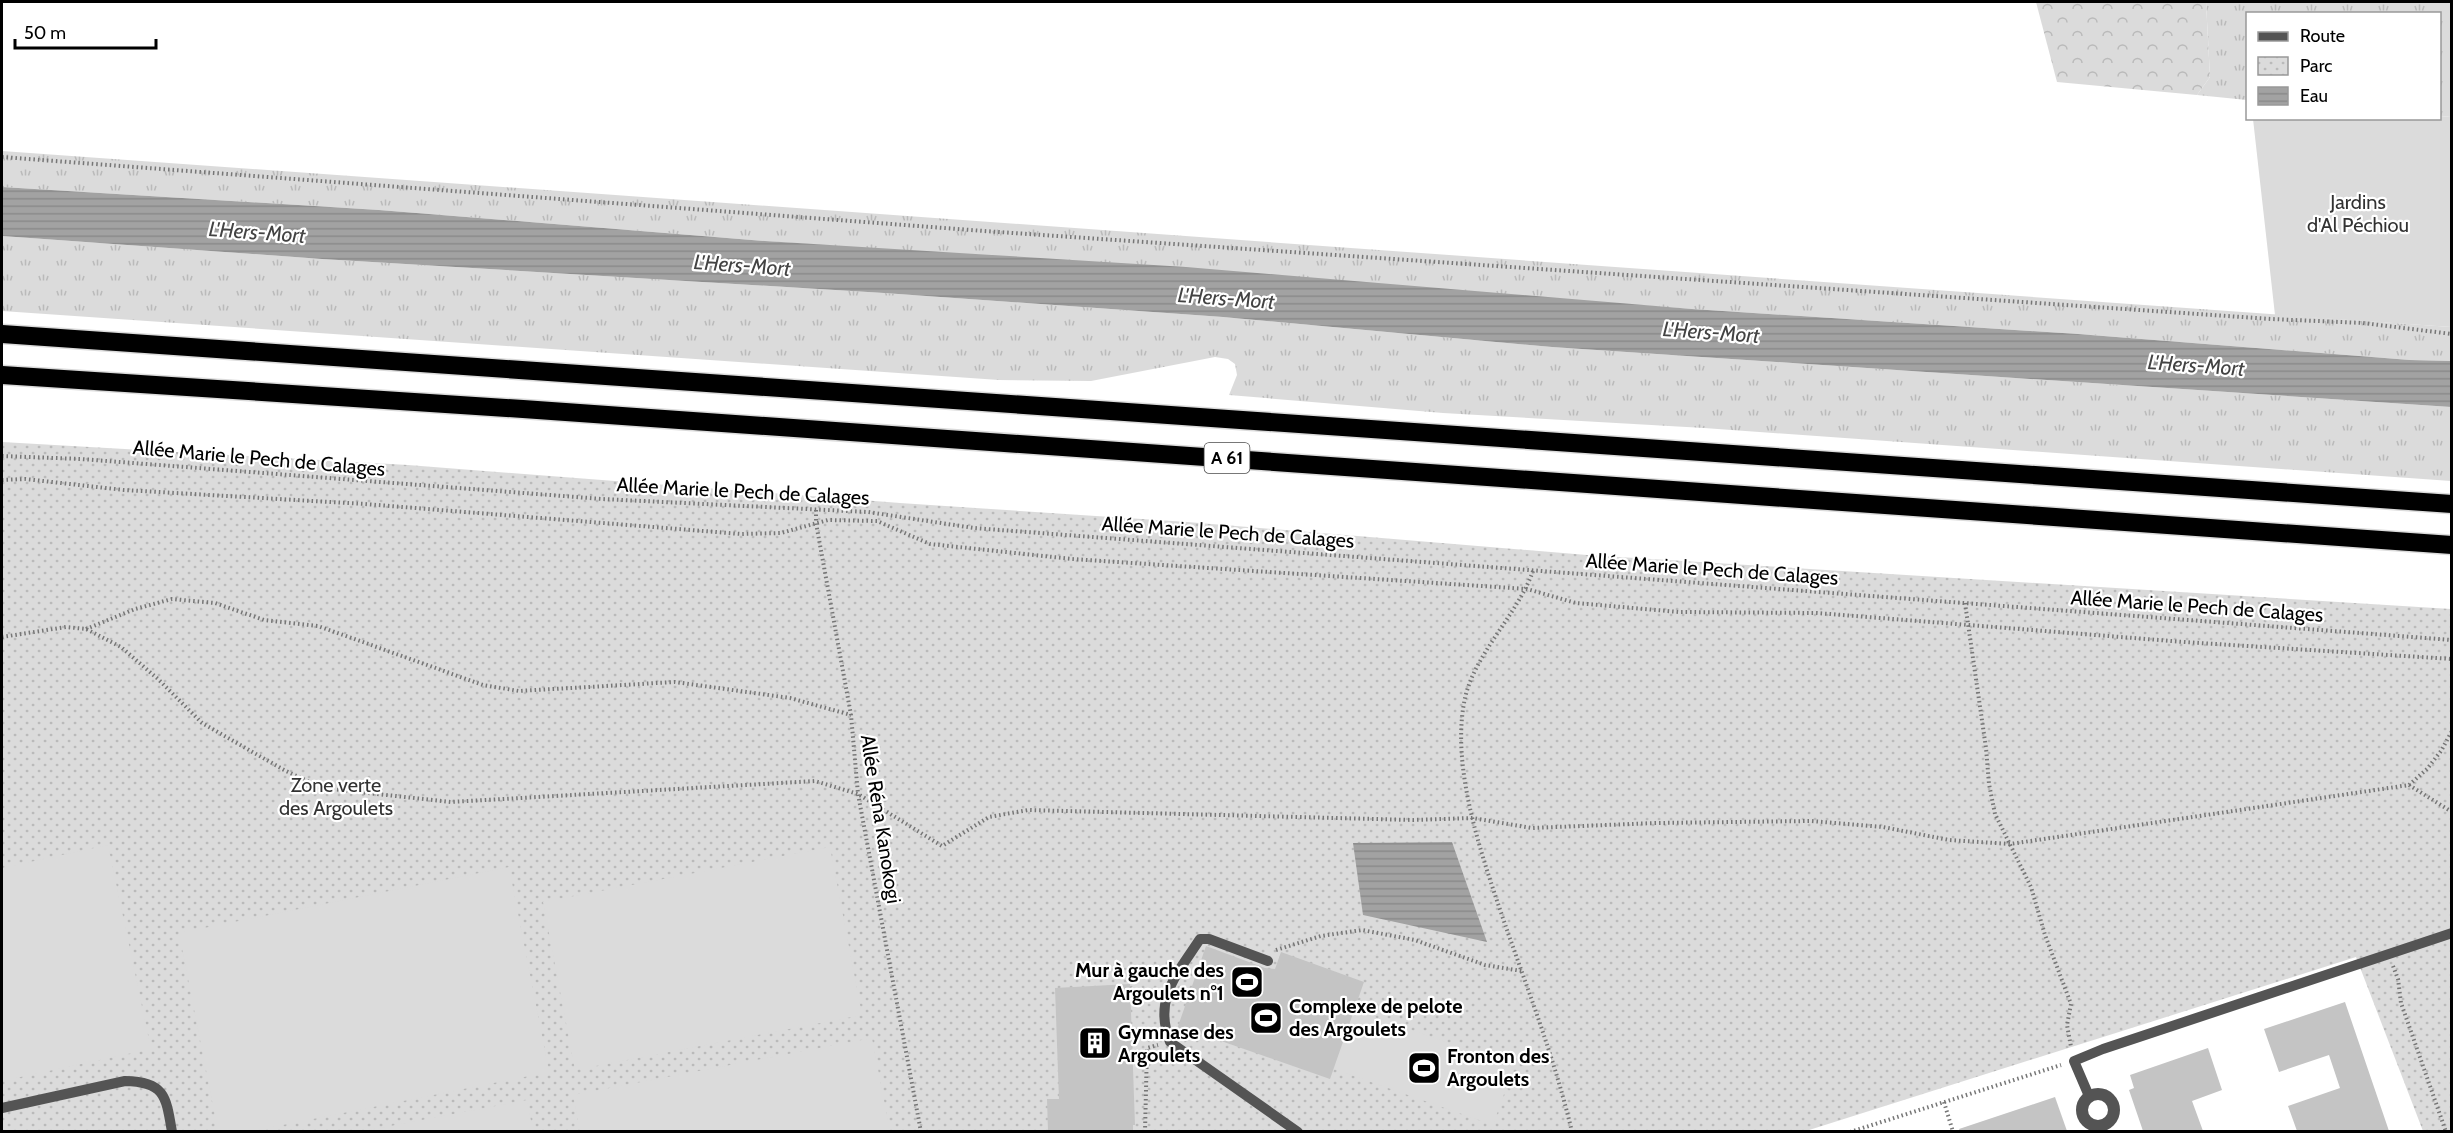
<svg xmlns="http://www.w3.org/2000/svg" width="2453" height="1133" font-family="Cabin,sans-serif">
	<defs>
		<pattern id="grass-tufts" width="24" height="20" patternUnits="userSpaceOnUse" patternTransform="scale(1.5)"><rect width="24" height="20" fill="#dbdbdb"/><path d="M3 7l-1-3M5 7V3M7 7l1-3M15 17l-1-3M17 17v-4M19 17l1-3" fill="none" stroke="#bababa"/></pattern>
		<pattern id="forest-crowns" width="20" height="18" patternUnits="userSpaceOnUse" patternTransform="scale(1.5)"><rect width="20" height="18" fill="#dbdbdb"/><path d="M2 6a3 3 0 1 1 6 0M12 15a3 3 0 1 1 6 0" fill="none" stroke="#bababa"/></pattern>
		<pattern id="park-dots" width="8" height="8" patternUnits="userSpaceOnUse" patternTransform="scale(1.5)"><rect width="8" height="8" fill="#dbdbdb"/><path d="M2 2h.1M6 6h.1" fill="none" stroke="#bababa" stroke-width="1.8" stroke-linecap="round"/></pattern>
		<pattern id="water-rules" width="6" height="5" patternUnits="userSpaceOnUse" patternTransform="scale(1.5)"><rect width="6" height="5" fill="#a2a2a2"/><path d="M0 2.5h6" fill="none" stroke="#8a8a8a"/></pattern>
	</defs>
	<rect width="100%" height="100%" fill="#fff"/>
	<g fill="url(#grass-tufts)">
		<polygon points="2206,2 2451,2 2451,117 2440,116 2440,14 2248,14 2247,100 2197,95 2210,77"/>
		<polygon points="2,151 2451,327 2451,361 2410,360 2078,334 1692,309 765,241 379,210 2,187"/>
		<polygon points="2,236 322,259 884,293 1223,317 1552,347 2451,407 2451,481 1704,428 1443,413 1229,395 1237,375 1235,364 1228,359 1215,357 1091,381 999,380 2,311"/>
	</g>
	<polygon fill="url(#forest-crowns)" points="2036,2 2206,2 2210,77 2197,95 2057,82"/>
	<polygon fill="url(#park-dots)" points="2,442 408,465 900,503 1187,522 1587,555 2451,609 2451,1131 2423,1131 2356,957 1806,1131 2,1131"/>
	<g fill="#dbdbdb">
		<polygon points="2440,116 2451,117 2451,327 2275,315 2253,119 2440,118"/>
		<polygon points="108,845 151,1049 2,1081 2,868"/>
		<polygon points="830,847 862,1015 575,1070 543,902"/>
		<polygon points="509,867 549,1072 253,1131 218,1131 179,933"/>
		<polygon points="1322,967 1364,982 1354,1010 1514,1066 1493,1125 1334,1069 1330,1079 1288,1065"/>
		<polygon points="872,1038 890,1131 580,1131 573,1095"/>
		<polygon points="527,1100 533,1131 364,1131"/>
	</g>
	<g fill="url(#water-rules)">
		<polygon points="2,187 379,210 765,241 1186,267 1692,309 2078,334 2410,360 2451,361 2451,407 1552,347 1223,317 884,293 322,259 2,236"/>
		<polygon points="1452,842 1487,942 1363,915 1353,843"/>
	</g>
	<g fill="#c4c4c4">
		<polygon points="1206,946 1265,968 1275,969 1281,952 1364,982 1330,1079 1201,1034 1199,1040 1176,1032"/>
		<polygon points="1130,984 1135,1125 1133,1125 1133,1131 1048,1131 1047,1099 1059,1099 1055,988"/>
		<polygon points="2345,1002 2389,1131 2297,1131 2288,1106 2340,1088 2329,1055 2279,1072 2264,1029"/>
		<polygon points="2208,1048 2222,1090 2192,1101 2203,1131 2143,1131 2129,1090 2134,1088 2130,1075"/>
		<polygon points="2055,1097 2067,1131 1960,1131 1959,1129"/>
	</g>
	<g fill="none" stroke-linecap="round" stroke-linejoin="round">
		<g stroke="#dbdbdb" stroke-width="21">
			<g id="motorway">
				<polyline points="2,334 2452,504"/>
				<polyline points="2,375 523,409 2452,545"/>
			</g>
		</g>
		<g stroke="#767676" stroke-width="4" stroke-dasharray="1.5 3" stroke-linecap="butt">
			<polyline points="2,157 984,231 2271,319 2363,323 2452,334"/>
			<polyline points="2,456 81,459 602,499 868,512 974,528 2452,640"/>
			<polyline points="2,480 25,479 124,490 365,504 741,534 781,533 828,520 877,521 930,544 1072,559 1527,589 1576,603 1679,612 1817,613 2184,642 2452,659"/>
			<polyline points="816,510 816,523 851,715 858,794 921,1132"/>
			<path d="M1533 571C1517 616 1472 656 1464 703 1451 774 1485 865 1508 933 1531 998 1556 1064 1572 1132"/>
			<polyline points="1965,603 1986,748 1989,784 1995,814 2031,887 2045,935 2071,1004 2067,1025 2071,1047"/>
			<polyline points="86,629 135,609 172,599 215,603 264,620 318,626 483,685 519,691 675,682 790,698 851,715"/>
			<polyline points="2,637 66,627 86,629 121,647 158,679 202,723 284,770 322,788 451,802 815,781 858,794 942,846 989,817 1028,810 1413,820 1473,818 1532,828 1656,823 1811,821 1883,827 1949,840 2010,844 2409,785 2427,769 2441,751 2452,731"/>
			<polyline points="2409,785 2452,812"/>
			<polyline points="1276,950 1321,936 1362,930 1415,940 1485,965 1522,971"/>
			<polyline points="2393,966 2398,979 2401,1003 2446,1132"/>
			<polyline points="1944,1102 1953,1132"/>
			<polyline points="1145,1132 1147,1048 1158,1045"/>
			<polyline points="1850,1132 2061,1065"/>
		</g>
		<g stroke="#545454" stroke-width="10">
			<path d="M1268 961 1209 939H1200C1177 974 1153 999 1170 1042L1298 1132"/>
			<polyline points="2089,1096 2074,1061 2103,1049 2452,933"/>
			<path d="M2 1108 125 1081C165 1082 166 1096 172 1132"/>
		</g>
		<circle stroke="#545454" stroke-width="12" cx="2098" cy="1110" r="16"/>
		<use href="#motorway" stroke="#000" stroke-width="18"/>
	</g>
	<defs>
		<g id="stadium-square" transform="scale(1.725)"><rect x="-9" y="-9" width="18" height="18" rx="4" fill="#000" stroke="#fff"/><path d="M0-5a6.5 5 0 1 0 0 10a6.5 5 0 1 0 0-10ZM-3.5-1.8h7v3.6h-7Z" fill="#fff"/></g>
		<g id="building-square" transform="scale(1.725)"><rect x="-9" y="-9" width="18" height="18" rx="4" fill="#000" stroke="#fff"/><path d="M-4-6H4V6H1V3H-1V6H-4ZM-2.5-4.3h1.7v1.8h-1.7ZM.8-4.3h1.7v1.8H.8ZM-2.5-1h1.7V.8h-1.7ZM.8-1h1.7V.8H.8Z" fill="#fff"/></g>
	</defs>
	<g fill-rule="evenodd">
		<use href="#stadium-square" x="1247" y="982"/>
		<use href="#stadium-square" x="1266" y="1018"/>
		<use href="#building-square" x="1095" y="1043"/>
		<use href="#stadium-square" x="1424" y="1068"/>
	</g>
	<g text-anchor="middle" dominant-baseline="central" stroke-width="4.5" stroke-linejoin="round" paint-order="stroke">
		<rect fill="#fff" stroke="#4c4c4c" stroke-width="1.5" x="1204.5" y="443" width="45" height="30" rx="4.5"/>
		<g font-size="18" font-weight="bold" fill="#000">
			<text x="1227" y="458">A 61</text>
		</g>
		<g font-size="20" fill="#323232" stroke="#fff">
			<text x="2358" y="202">Jardins<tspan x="2358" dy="23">d'Al Péchiou</tspan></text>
			<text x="336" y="785">Zone verte<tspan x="336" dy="23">des Argoulets</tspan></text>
		</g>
		<g font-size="20" fill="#000" stroke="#fff">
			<text transform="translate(259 458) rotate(5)">Allée Marie le Pech de Calages</text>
			<text transform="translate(743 491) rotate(3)">Allée Marie le Pech de Calages</text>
			<text transform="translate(1228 532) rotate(4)">Allée Marie le Pech de Calages</text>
			<text transform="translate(1712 569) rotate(4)">Allée Marie le Pech de Calages</text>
			<text transform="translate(2197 606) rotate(4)">Allée Marie le Pech de Calages</text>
			<text transform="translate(881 819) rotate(81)">Allée Réna Kanokogi</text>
		</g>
		<g font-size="20" font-weight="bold" fill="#000" stroke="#fff" text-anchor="start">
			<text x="1224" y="970" text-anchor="end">Mur à gauche des<tspan x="1224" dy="23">Argoulets n°1</tspan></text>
			<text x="1289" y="1006">Complexe de pelote<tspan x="1289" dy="23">des Argoulets</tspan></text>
			<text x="1118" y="1032">Gymnase des<tspan x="1118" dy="23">Argoulets</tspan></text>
			<text x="1447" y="1056">Fronton des<tspan x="1447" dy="23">Argoulets</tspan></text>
		</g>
		<g font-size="21" font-style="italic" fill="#434343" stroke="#fff">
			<text transform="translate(257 232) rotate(4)">L'Hers-Mort</text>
			<text transform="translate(742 265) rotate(4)">L'Hers-Mort</text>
			<text transform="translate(1226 298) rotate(4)">L'Hers-Mort</text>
			<text transform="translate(1711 332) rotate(4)">L'Hers-Mort</text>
			<text transform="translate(2196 365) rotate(4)">L'Hers-Mort</text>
		</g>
	</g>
	<rect width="2453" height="1133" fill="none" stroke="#000000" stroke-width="6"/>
	<rect x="2246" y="12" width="195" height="108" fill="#ffffff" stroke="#999999" stroke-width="1.5"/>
	<rect x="2258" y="32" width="30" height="9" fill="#545454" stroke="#999999" stroke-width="1.5"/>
	<text x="2300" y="42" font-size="18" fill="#000000">Route</text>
	<rect x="2258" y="57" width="30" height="18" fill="url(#park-dots)" stroke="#999999" stroke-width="1.5"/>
	<text x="2300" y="72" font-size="18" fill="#000000">Parc</text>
	<rect x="2258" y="87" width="30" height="18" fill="url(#water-rules)" stroke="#999999" stroke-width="1.5"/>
	<text x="2300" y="102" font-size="18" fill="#000000">Eau</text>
	<path d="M15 39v9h141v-9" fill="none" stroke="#000000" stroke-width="3"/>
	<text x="24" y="39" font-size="18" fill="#000000" stroke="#ffffff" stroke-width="4.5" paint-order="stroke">50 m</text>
</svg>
